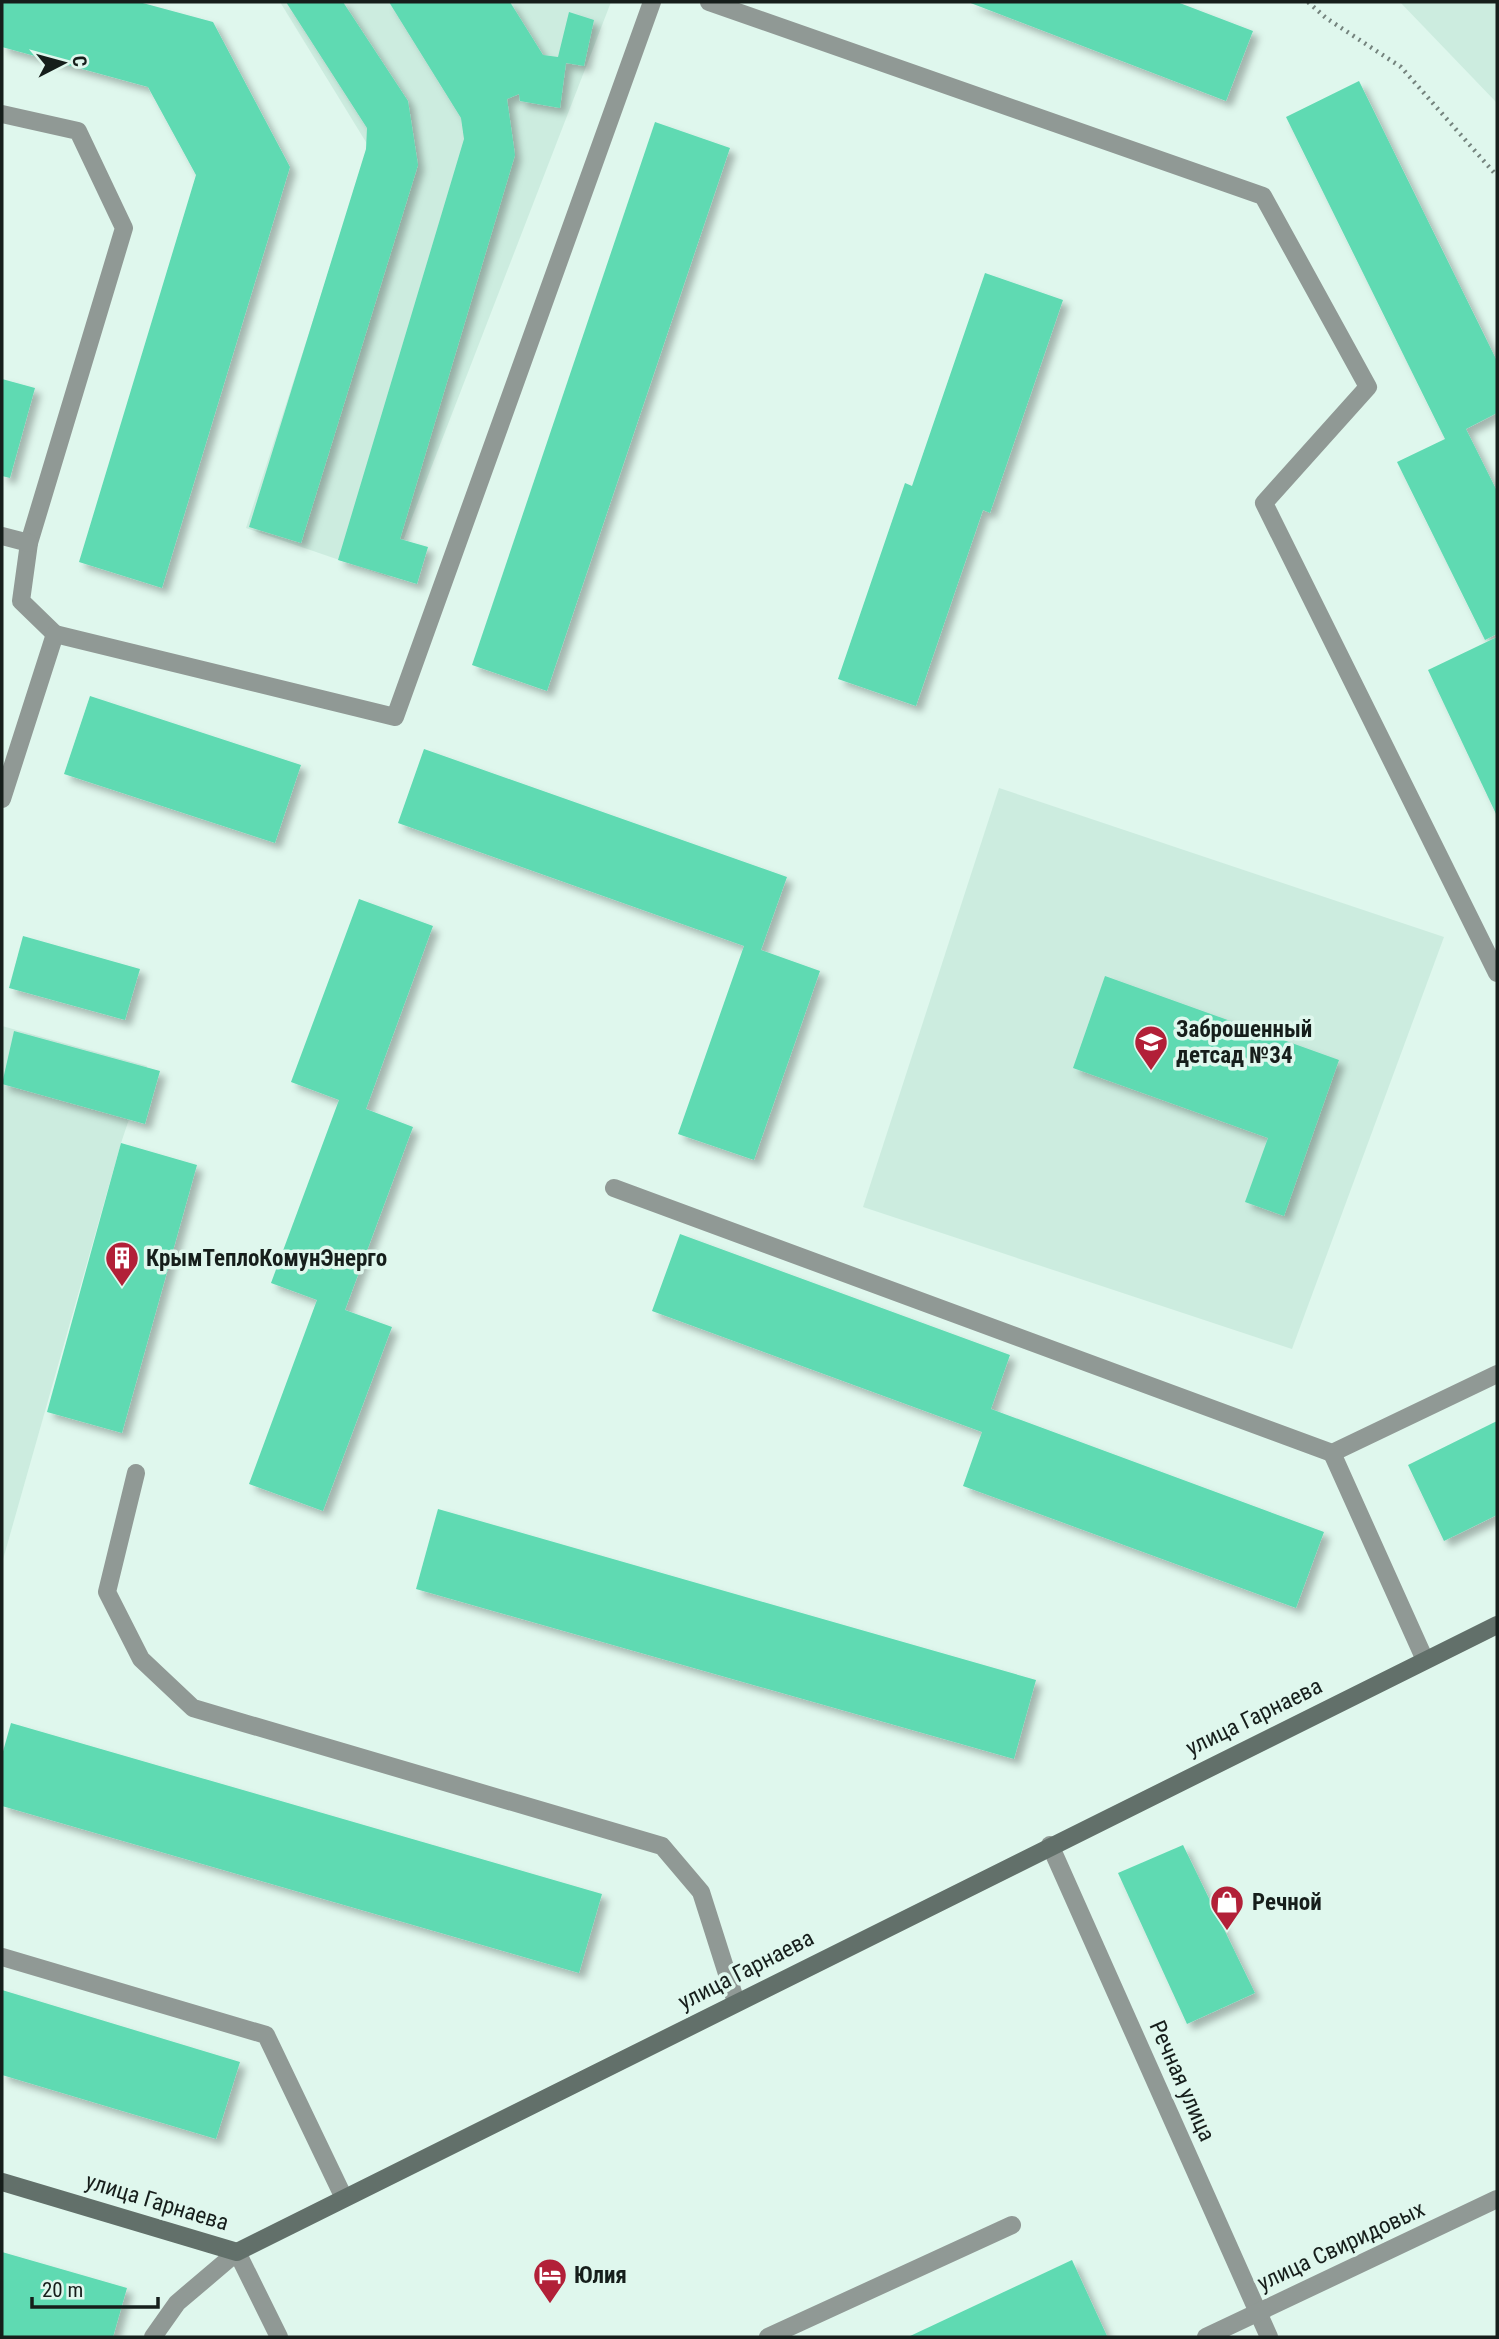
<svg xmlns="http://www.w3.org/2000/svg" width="1499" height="2339" font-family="'Roboto Condensed',sans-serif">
	<defs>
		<filter id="shadow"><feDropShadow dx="6" dy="6" stdDeviation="3.5" flood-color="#0004"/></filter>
	</defs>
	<rect width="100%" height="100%" fill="#dff7ed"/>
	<g fill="#ccecdf">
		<polygon points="280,2 611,2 389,577 246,528 369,147"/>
		<polygon points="1400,2 1497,2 1497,103"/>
		<polygon points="999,788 1444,937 1292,1349 863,1207"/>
		<polygon points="2,1026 147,1066 121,1143 2,1563"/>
	</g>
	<g fill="#5edab2" filter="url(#shadow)">
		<polygon points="2,2 139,2 213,22 290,167 162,588 79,562 196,175 148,87 2,47"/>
		<polygon points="286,2 343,2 408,101 418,165 301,543 249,527 366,149 367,128"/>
		<polygon points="389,2 510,2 543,55 558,57 569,12 594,20 584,66 566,63 560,108 520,101 519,94 507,99 515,155 400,539 428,547 417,584 338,560 464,139 461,118"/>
		<polygon points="968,2 1177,2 1253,31 1226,101"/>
		<polygon points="1359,81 1497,361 1497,413 1466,429 1497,491 1497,634 1485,640 1397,462 1445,439 1286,117"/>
		<polygon points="655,122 730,148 547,691 472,665"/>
		<polygon points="985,273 1063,300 990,513 983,510 916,706 838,679 905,483 912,486"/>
		<polygon points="2,379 35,388 10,478 2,476"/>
		<polygon points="1497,637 1497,816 1428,670"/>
		<polygon points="90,696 301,765 275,843 64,774"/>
		<polygon points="424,749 787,877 761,950 820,971 754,1160 678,1134 744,946 398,823"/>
		<polygon points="359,899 433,926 366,1109 413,1127 345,1310 392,1327 323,1511 249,1484 317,1300 271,1283 339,1100 291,1082"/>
		<polygon points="23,936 140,969 125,1020 9,988"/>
		<polygon points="1105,976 1339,1060 1284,1216 1245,1202 1268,1138 1073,1068"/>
		<polygon points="14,1031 160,1071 145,1124 2,1084"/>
		<polygon points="121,1143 197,1165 122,1433 47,1412"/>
		<polygon points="680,1234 1010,1355 991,1409 1324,1532 1296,1608 963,1486 982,1432 652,1311"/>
		<polygon points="1497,1421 1497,1515 1444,1541 1408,1465"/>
		<polygon points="438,1509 1036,1680 1014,1759 416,1589"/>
		<polygon points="11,1723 602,1894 579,1973 2,1806 2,1755"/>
		<polygon points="1183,1845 1255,1993 1187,2024 1118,1873"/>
		<polygon points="2,1990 240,2062 216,2139 2,2075"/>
		<polygon points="2,2252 127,2288 113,2337 2,2337"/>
		<polygon points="1072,2260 1107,2336 908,2337"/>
	</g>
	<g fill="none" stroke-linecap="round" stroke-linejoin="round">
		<polyline stroke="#74837d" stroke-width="4.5" stroke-dasharray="2 5" stroke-linecap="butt" points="1308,2 1326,18 1401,67 1497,176"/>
		<g stroke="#909995" stroke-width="18">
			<polyline points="709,2 1263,196 1368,387 1264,503 1497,973"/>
			<polyline points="2,114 78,131 124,228 29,543 21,601 55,634"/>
			<polyline points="2,536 29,543"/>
			<polyline points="2,799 55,634 395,717 652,2"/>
			<polyline points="614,1188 1332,1453"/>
			<polyline points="136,1473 107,1592 141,1659 193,1708 662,1846 701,1892 736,2002"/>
			<polyline points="1425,1660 1332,1453 1497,1374"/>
			<polyline points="2,1957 266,2035 344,2198"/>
			<polyline points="153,2337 177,2303 237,2252"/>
			<polyline points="768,2337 1012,2225"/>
		</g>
		<g stroke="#909995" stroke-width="18">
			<polyline points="1050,1845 1269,2337"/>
			<polyline points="237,2252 279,2337"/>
			<polyline points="1206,2337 1497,2199"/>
		</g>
		<polyline stroke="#62706a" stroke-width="18" points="2,2182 237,2252 1497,1625"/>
	</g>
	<defs>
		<g id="school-pin" transform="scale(1.75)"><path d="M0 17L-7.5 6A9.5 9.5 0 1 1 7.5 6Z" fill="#b22038" stroke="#dff7ed"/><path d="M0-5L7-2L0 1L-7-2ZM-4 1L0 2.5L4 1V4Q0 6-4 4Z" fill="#fff"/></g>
		<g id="building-pin" transform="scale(1.75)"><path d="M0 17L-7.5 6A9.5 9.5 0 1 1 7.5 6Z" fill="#b22038" stroke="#dff7ed"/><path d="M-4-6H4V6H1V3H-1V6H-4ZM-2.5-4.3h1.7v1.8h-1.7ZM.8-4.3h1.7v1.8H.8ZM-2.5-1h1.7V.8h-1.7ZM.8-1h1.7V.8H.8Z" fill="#fff"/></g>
		<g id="shop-pin" transform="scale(1.75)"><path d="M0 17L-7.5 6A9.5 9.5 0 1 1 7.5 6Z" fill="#b22038" stroke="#dff7ed"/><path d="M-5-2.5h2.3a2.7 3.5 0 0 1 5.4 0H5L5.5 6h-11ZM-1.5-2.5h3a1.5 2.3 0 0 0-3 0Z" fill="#fff"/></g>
		<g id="hotel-pin" transform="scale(1.75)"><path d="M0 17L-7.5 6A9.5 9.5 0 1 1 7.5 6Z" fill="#b22038" stroke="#dff7ed"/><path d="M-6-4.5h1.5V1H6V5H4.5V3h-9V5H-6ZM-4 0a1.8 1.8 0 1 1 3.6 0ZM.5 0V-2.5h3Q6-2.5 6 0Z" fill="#fff"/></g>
	</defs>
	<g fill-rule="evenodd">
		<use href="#school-pin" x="1151" y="1042"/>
		<use href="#building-pin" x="122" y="1258"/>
		<use href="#shop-pin" x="1227" y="1902"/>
		<use href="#hotel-pin" x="550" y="2275"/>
	</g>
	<g text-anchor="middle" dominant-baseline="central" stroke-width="7" stroke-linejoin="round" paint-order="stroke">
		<g font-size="23" font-weight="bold" fill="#161e1b" stroke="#dff7ed" text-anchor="start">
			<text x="1176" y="1029">Заброшенный<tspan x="1176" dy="26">детсад №34</tspan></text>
			<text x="146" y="1258">КрымТеплоКомунЭнерго</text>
			<text x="1252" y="1902">Речной</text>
			<text x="574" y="2275">Юлия</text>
		</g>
		<g font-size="23" fill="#161e1b" stroke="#dff7ed">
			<text transform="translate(1254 1717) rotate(-26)">улица Гарнаева</text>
			<text transform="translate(746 1970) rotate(-27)">улица Гарнаева</text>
			<text transform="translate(1182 2081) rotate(66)">Речная улица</text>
			<text transform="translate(157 2202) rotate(17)">улица Гарнаева</text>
			<text transform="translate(1341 2246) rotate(-25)">улица Свиридовых</text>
		</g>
	</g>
	<rect width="1499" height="2339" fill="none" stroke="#161e1b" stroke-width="7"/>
	<g transform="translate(63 63) rotate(84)" stroke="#dff7ed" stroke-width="5" paint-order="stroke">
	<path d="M0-5L12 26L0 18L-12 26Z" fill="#161e1b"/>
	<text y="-10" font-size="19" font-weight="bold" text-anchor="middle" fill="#161e1b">С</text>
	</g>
	<path d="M32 2297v10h126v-10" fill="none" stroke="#161e1b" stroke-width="3.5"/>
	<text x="42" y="2297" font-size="21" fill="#161e1b" stroke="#dff7ed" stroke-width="5" paint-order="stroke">20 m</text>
</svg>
